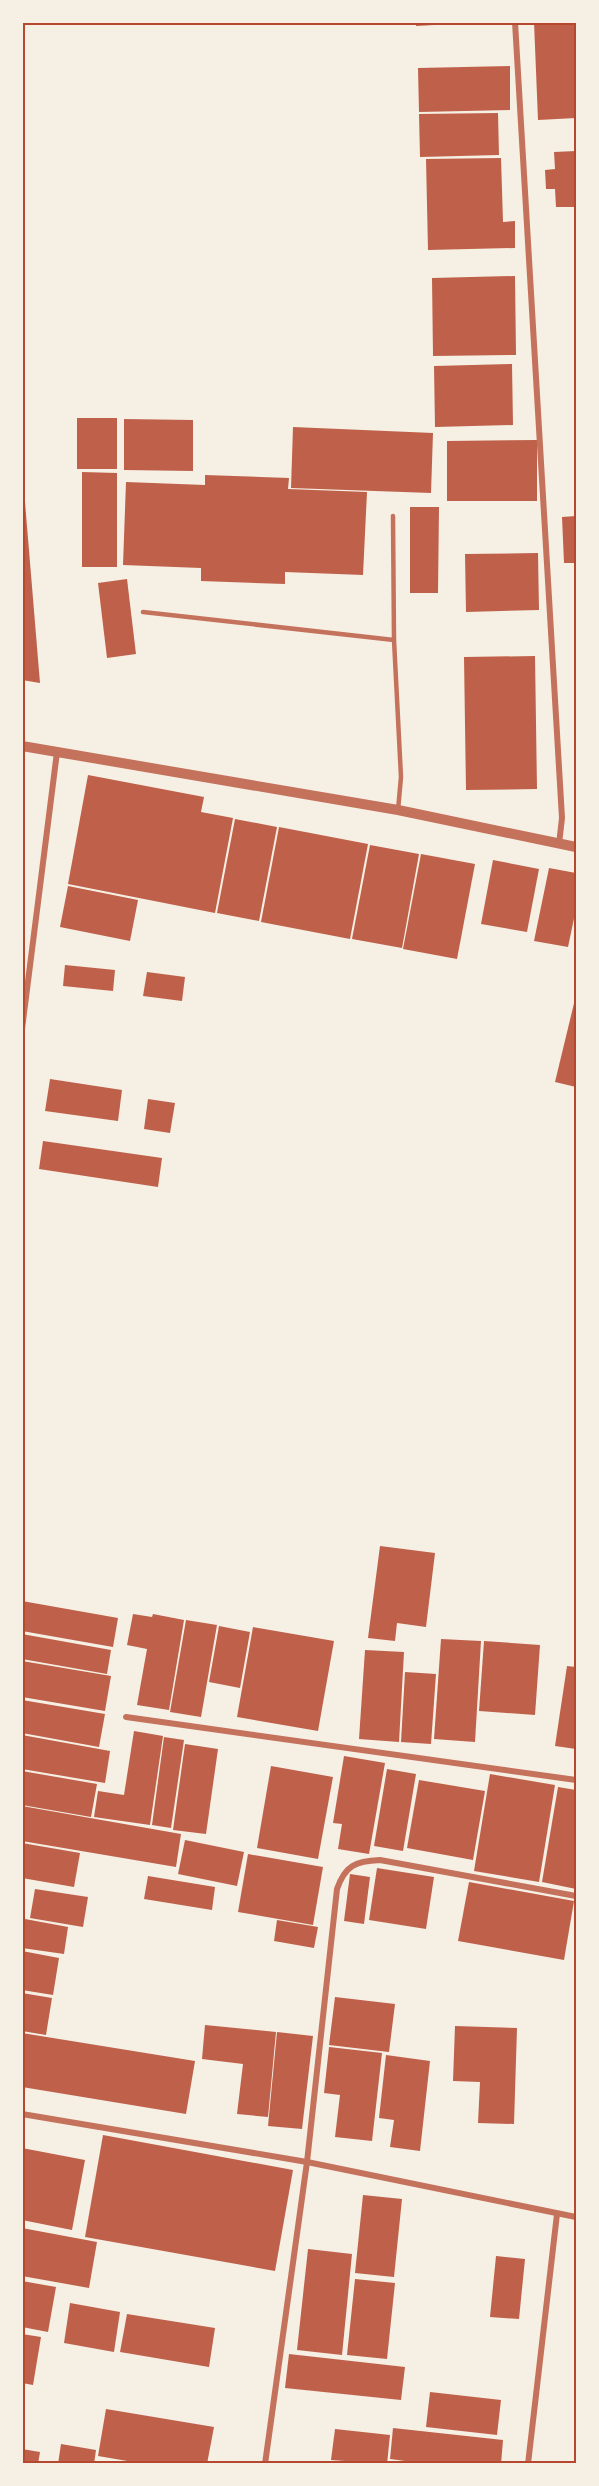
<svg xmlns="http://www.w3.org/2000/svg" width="599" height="2486" font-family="'Titillium Web',sans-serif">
	<rect width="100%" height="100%" fill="#f6efe4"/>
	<g fill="#bf614a">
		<polygon points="416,22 452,22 452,24 416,26"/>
		<polygon points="534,22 576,22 576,118 538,120"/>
		<polygon points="510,66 510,110 419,112 418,68"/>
		<polygon points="498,113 499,155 420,157 419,114"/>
		<polygon points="576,151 576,207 556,207 555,189 546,189 545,170 555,169 554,152"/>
		<polygon points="501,158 503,222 515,221 515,248 428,250 426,159"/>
		<polygon points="515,276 516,355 433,356 432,278"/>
		<polygon points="512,364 513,425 435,427 434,366"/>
		<rect x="77" y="418" width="40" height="51"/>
		<polygon points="124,419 193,420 193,471 124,470"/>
		<polygon points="293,427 433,433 431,493 291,488"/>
		<polygon points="537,440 537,501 447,501 447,441"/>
		<polygon points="82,472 117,473 117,567 82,567"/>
		<polygon points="205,475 289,478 288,489 367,492 363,575 285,572 285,584 201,581 201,568 123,565 126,482 205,485"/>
		<polygon points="24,490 40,683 22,680"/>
		<polygon points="410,507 439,507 438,593 410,593"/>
		<polygon points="576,516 576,563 564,563 562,517"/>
		<polygon points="538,553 539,610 466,612 465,554"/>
		<polygon points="127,579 136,654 107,658 98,583"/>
		<polygon points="535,656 537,789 466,790 464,657"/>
		<polygon points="88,775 204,797 201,812 233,818 215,913 68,884"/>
		<polygon points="235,819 277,827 259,921 217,913"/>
		<polygon points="279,827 368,844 350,939 261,922"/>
		<polygon points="370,845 419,854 402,948 352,939"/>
		<polygon points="421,854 475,864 457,959 403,949"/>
		<polygon points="493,860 539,869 527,932 481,924"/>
		<polygon points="549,868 576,873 576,909 568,947 534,941"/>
		<polygon points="68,886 138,900 130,941 60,927"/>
		<polygon points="65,965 115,970 113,991 63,986"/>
		<polygon points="147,972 185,977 182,1001 143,996"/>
		<polygon points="576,995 576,1087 555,1082"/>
		<polygon points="50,1079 122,1090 118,1121 45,1111"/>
		<polygon points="148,1099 175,1103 170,1133 144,1129"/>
		<polygon points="43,1141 162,1158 158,1187 39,1169"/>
		<polygon points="380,1546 435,1553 426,1627 397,1623 395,1641 368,1638"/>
		<polygon points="22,1601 118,1618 113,1647 22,1631"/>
		<polygon points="133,1614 152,1617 153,1614 184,1620 169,1710 137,1705 147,1649 127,1645"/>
		<polygon points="186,1620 217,1625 201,1717 170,1712"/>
		<polygon points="219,1626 250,1632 240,1688 209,1682"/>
		<polygon points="253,1627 334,1641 318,1731 237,1717"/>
		<polygon points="22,1634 111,1650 107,1674 22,1659"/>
		<polygon points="441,1639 481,1641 475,1742 434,1739"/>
		<polygon points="484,1641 540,1645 535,1715 479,1711"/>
		<polygon points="365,1650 404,1652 399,1742 359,1739"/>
		<polygon points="22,1661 111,1676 105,1711 22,1697"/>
		<polygon points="567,1666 576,1667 576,1749 555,1746"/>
		<polygon points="405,1672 436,1674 431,1744 401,1742"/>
		<polygon points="22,1700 105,1714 99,1747 22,1733"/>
		<polygon points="134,1731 163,1736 150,1825 94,1817 98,1791 124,1795"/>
		<polygon points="22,1735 110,1751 105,1783 22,1769"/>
		<polygon points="164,1737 184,1740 171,1828 152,1825"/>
		<polygon points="185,1744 218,1749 206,1834 173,1830"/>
		<polygon points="344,1756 385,1763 369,1854 338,1849 342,1824 333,1823"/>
		<polygon points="271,1766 333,1777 318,1859 257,1848"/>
		<polygon points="387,1769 416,1774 403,1851 374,1846"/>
		<polygon points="22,1771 97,1784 91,1817 22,1805"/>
		<polygon points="490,1774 555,1785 539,1882 474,1871"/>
		<polygon points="419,1780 485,1791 473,1860 407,1848"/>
		<polygon points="558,1787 576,1790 576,1889 542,1882"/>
		<polygon points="22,1806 181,1834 176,1867 22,1841"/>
		<polygon points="185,1840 244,1852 237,1886 178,1874"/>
		<polygon points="22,1843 80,1853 74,1887 22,1878"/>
		<polygon points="248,1854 323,1867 313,1925 238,1912"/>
		<polygon points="377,1868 434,1877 426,1929 369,1920"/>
		<polygon points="350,1874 370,1877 364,1924 344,1921"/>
		<polygon points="148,1876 215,1887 212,1910 144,1899"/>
		<polygon points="469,1882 574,1901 564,1960 458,1941"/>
		<polygon points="35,1889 88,1897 83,1927 30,1918"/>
		<polygon points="25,1919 68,1927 64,1954 22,1948"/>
		<polygon points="277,1920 318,1927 314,1948 274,1941"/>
		<polygon points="22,1951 59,1958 53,1995 22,1990"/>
		<polygon points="22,1993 52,1998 46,2035 22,2031"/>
		<polygon points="335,1997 395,2004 389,2052 329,2045"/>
		<polygon points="205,2025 276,2032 268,2117 237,2114 243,2064 202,2059"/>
		<polygon points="455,2026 517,2028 514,2124 478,2123 480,2082 453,2081"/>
		<polygon points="277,2032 313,2036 302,2129 268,2126"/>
		<polygon points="22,2033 195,2061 186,2114 22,2087"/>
		<polygon points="329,2047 382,2053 372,2141 335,2137 340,2095 324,2093"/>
		<polygon points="386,2055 430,2061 420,2151 390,2147 394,2120 379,2118"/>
		<polygon points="103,2135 293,2170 275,2271 85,2237"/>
		<polygon points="22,2148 85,2160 72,2230 22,2220"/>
		<polygon points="363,2195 402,2199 394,2277 355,2273"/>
		<polygon points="22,2228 97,2242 89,2288 22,2276"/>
		<polygon points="308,2249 352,2254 342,2355 297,2350"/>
		<polygon points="496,2256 525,2259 519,2319 490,2317"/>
		<polygon points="355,2279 395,2283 387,2359 347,2355"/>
		<polygon points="22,2281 56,2287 48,2332 22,2327"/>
		<polygon points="70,2303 120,2312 114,2352 64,2343"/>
		<polygon points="127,2314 215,2328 209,2367 120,2352"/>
		<polygon points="22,2334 41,2337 33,2385 22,2383"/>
		<polygon points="289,2354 405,2367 401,2400 285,2388"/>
		<polygon points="430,2392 501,2400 497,2435 426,2427"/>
		<polygon points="106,2409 214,2427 207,2464 145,2464 98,2456"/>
		<polygon points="393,2428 503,2440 501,2464 428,2464 390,2459"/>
		<polygon points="335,2429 390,2435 387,2464 331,2460"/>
		<polygon points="61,2444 96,2450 94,2464 58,2464"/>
		<polygon points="22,2449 40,2452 38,2464 22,2464"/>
	</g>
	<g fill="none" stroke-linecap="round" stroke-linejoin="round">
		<g stroke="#c5725c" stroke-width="4.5">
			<polyline points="143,612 394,640 393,516"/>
			<polyline points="394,640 401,777 398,810"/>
		</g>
		<g stroke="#c5725c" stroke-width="6">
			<polyline points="515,22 562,818 559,844"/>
			<polyline points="22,1029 57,752"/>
			<polyline points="126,1717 576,1780"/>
			<polyline points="22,2114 307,2162 576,2217"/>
			<path d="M265 2464 307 2162 337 1889C345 1866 355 1861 380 1860L576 1896"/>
			<polyline points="528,2464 557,2214"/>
		</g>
		<polyline stroke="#c5725c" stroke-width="10" points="22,746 398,810 576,847"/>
	</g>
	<rect width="599" height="2486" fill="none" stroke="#f6efe4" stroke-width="48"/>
	<rect x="24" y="24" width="551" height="2438" fill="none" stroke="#b5482f" stroke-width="2"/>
</svg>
